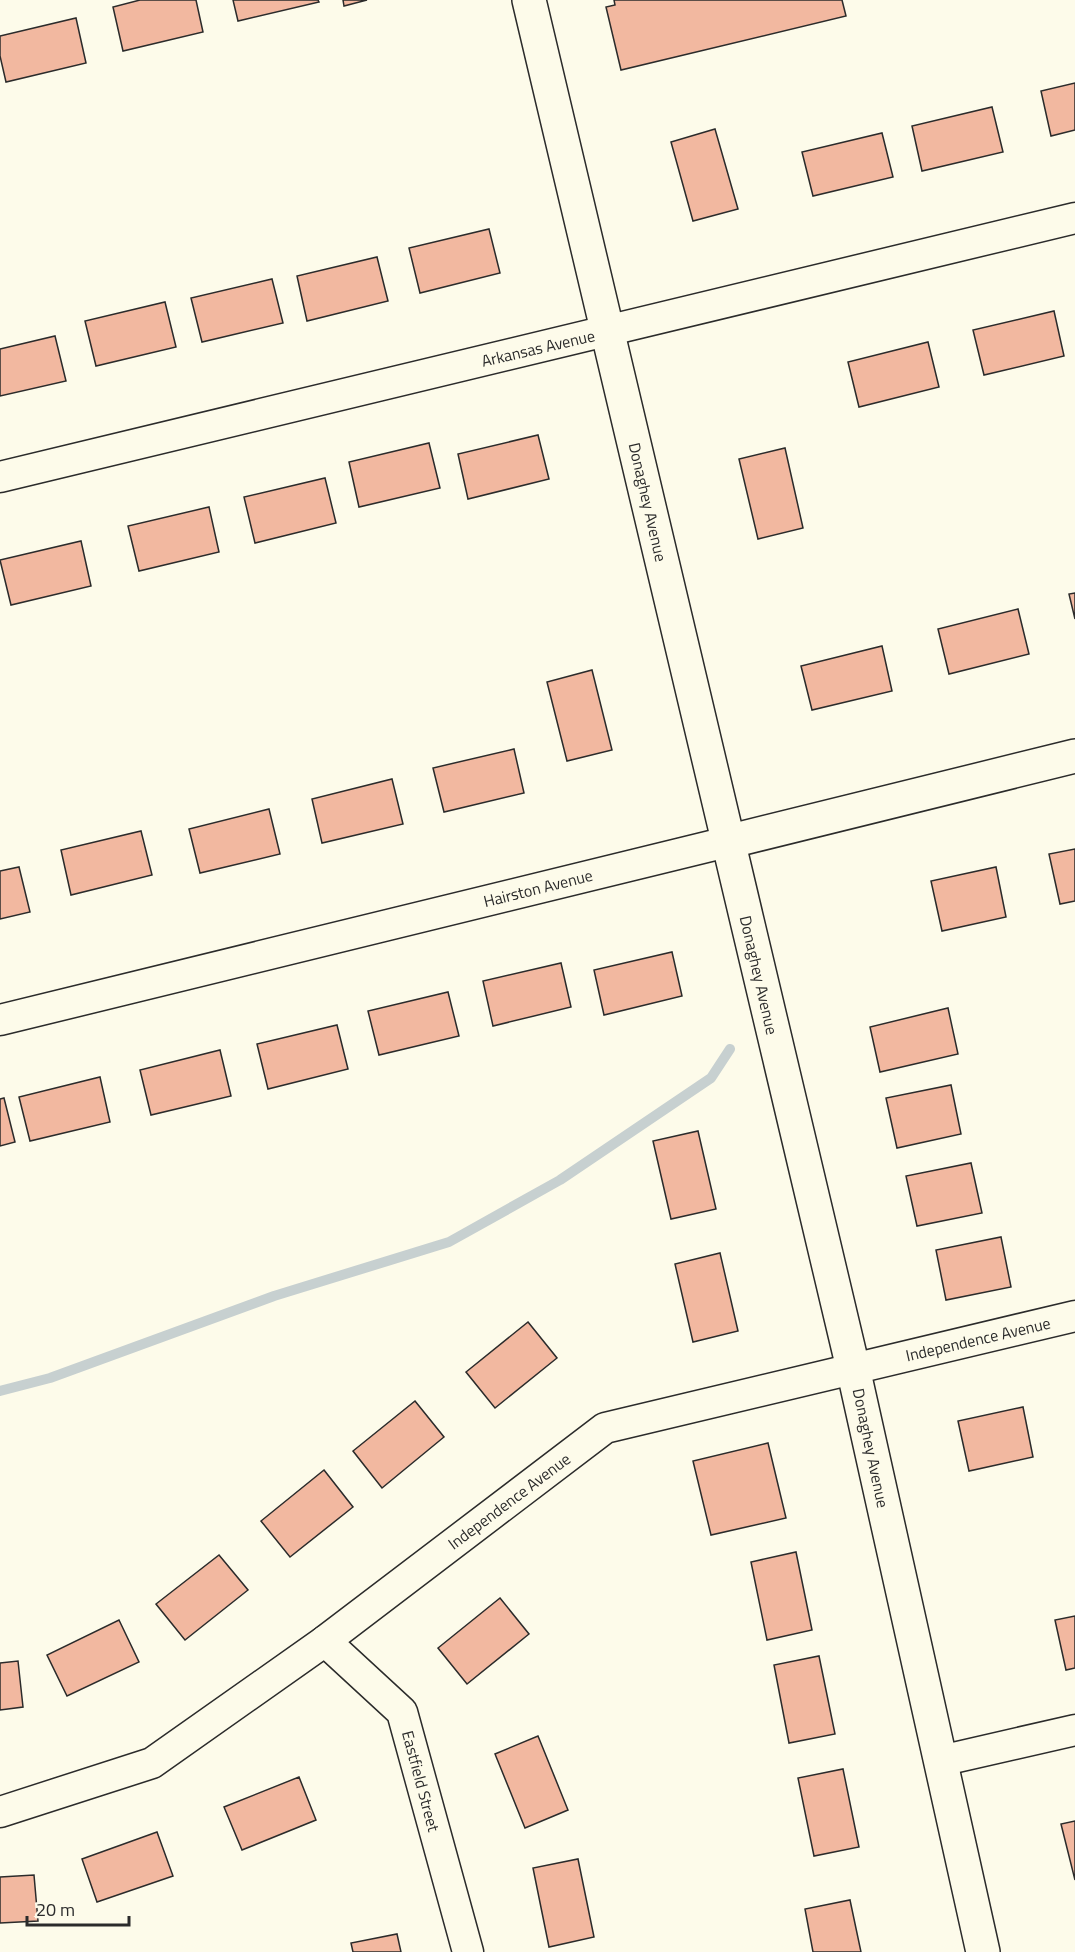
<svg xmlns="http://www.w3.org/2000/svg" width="1075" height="1952" font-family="'Titillium Web',sans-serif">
	<rect width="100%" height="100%" fill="#fdfbea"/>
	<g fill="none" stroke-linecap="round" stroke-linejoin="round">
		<polyline stroke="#c7d0d0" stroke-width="10" points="0,1391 50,1378 274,1296 449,1242 560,1180 711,1078 730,1049"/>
	</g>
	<g fill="#f2b8a0" stroke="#2b2b2b" stroke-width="1.5">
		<polygon points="140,0 196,0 203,32 123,51 113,7"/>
		<polygon points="233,0 318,0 319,2 238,21"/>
		<polygon points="343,0 367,0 344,6"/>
		<polygon points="614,0 842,0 846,16 621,70 606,7 615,5"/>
		<polygon points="76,18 86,63 6,82 0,56 0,36"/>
		<polygon points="1075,83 1075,130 1051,136 1041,91"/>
		<polygon points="992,107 1003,152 922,171 912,126"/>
		<polygon points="715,129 738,209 693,221 671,142"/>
		<polygon points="882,133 893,177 813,196 802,152"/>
		<polygon points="489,229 500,273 420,293 409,248"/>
		<polygon points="377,257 388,301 307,321 297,276"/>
		<polygon points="272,279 283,323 202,342 191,298"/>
		<polygon points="165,302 176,347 96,366 85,321"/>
		<polygon points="1054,311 1064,356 984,375 973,330"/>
		<polygon points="55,336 66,381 0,396 0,349"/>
		<polygon points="928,342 939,387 859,407 848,362"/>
		<polygon points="538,435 549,479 468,499 458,454"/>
		<polygon points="429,443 440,488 359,507 349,462"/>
		<polygon points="785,448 803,528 758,539 739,459"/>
		<polygon points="325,478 336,523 255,543 244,497"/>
		<polygon points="209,507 219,552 139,571 128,526"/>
		<polygon points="81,541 91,586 11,605 0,560"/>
		<polygon points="1075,593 1075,619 1069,594"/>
		<polygon points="1018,609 1029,654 949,674 938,629"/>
		<polygon points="882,646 892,691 812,710 801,666"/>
		<polygon points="592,670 612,750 567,761 547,682"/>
		<polygon points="514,749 524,793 444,812 433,768"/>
		<polygon points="392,779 403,824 322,843 312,799"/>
		<polygon points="269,809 280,854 200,873 189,829"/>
		<polygon points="141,831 152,875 71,895 61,850"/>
		<polygon points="1075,849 1075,901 1060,904 1049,854"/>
		<polygon points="19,867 30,912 0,919 0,871"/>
		<polygon points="996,867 1006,917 942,931 931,881"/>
		<polygon points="672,952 682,996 604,1015 594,970"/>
		<polygon points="561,963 571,1007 493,1026 483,981"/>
		<polygon points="448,992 459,1036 379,1055 368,1011"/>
		<polygon points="948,1008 958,1054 880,1072 870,1027"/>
		<polygon points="337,1025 348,1069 268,1089 257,1044"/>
		<polygon points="220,1050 231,1096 151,1115 140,1070"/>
		<polygon points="100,1077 110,1122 30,1141 19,1097"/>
		<polygon points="951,1085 961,1134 897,1148 886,1098"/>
		<polygon points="4,1098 15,1142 0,1146 0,1099"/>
		<polygon points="698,1131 716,1209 671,1219 653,1141"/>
		<polygon points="971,1163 982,1213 917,1226 906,1176"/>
		<polygon points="1001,1237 1011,1287 946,1300 936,1250"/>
		<polygon points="720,1253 738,1331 693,1342 675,1264"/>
		<polygon points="528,1322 557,1358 495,1408 466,1372"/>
		<polygon points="415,1401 444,1437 382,1488 353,1451"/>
		<polygon points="1023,1407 1033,1457 969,1471 958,1421"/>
		<polygon points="768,1443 786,1518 711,1535 693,1461"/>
		<polygon points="324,1470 353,1507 290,1557 261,1521"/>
		<polygon points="796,1552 812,1630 767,1640 751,1562"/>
		<polygon points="219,1555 248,1590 185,1640 156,1604"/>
		<polygon points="500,1598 529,1634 467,1684 438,1648"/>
		<polygon points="1075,1616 1075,1668 1066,1670 1055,1620"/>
		<polygon points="119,1620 139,1662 67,1696 47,1655"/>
		<polygon points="819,1656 835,1734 789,1743 774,1665"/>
		<polygon points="18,1661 23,1707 0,1710 0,1663"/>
		<polygon points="538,1736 568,1810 525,1828 495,1754"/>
		<polygon points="843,1769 859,1847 814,1856 798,1778"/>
		<polygon points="299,1777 316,1820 242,1850 224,1807"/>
		<polygon points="1075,1821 1075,1880 1061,1824"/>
		<polygon points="157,1832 173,1876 97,1902 82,1859"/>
		<polygon points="578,1859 594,1937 549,1947 533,1868"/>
		<polygon points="34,1875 38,1921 0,1923 0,1877"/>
		<polygon points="850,1900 861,1952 813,1952 805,1909"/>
		<polygon points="397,1934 401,1952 353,1952 351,1943"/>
	</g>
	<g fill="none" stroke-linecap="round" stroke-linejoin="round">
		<g stroke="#2b2b2b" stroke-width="33">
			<g id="street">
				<polyline points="0,477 1075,218"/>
				<polyline points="0,1020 727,842"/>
				<polyline points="325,1641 402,1712 468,1952"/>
				<polyline points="940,1761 1075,1730"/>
				<polyline points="0,1812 152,1763 325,1641 605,1428 1075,1316"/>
			</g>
		</g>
		<g stroke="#2b2b2b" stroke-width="36">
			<g id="secondary">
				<polyline points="529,0 853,1368 983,1952"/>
				<polyline points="727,842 1075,756"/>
			</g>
		</g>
		<use href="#street" stroke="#fdfbea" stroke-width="30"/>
		<use href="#secondary" stroke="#fdfbea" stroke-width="33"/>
	</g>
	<g text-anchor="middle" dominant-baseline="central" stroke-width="4.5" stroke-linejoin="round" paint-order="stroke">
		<g font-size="16" fill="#2b2b2b" stroke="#fdfbea">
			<text transform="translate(538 348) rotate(-13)">Arkansas Avenue</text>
			<text transform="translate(648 502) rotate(77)">Donaghey Avenue</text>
			<text transform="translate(538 888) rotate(-14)">Hairston Avenue</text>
			<text transform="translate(759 975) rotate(77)">Donaghey Avenue</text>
			<text transform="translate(978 1339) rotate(-13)">Independence Avenue</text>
			<text transform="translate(871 1448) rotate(78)">Donaghey Avenue</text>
			<text transform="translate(509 1501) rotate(-37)">Independence Avenue</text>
			<text transform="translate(421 1781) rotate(75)">Eastfield Street</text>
		</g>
	</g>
	<path d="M27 1916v9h102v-9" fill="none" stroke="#2b2b2b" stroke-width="3"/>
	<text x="36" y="1916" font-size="18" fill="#2b2b2b" stroke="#fdfbea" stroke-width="4.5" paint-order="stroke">20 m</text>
</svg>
